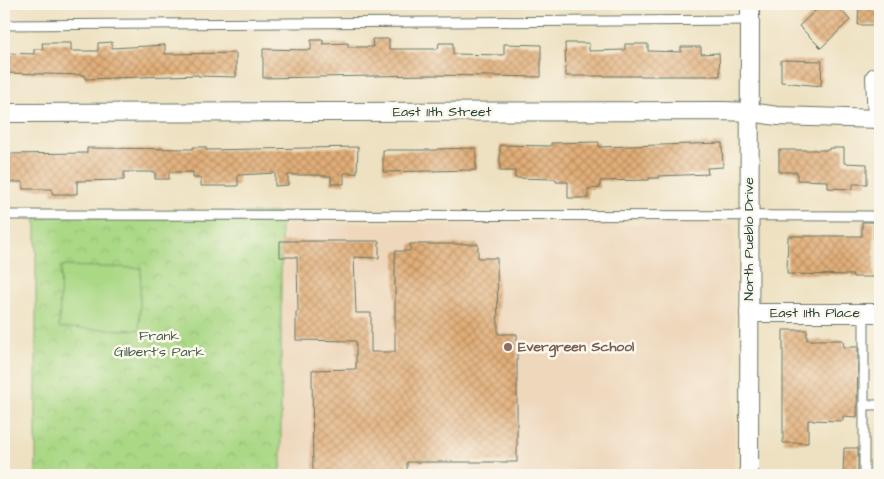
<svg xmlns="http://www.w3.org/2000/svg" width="884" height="479" font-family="'Architects Daughter',sans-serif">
	<defs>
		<pattern id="park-crowns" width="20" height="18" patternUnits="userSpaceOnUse" patternTransform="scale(1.25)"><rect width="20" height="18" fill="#aad885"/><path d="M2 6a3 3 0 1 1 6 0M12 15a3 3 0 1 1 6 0" fill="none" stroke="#92ba73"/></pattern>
		<pattern id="building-cross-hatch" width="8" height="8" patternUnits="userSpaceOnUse" patternTransform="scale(1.25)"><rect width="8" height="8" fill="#e2ae78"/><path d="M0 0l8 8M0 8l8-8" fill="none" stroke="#b78f63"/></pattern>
	</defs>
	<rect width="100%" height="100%" fill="#fbf7ec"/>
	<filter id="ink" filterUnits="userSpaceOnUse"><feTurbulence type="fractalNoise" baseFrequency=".02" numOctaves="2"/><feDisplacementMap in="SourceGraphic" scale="10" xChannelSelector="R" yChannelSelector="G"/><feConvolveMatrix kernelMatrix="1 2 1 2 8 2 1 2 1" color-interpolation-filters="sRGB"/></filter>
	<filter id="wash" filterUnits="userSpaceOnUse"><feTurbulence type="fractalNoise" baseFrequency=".0096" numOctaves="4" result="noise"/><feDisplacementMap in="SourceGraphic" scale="20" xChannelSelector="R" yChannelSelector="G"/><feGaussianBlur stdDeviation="1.12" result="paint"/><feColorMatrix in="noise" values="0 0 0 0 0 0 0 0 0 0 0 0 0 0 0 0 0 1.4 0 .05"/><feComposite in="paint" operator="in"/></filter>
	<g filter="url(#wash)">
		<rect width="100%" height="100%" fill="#eee1c1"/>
		<polygon fill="#eed7bb" points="281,223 735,224 734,475 274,475 281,469"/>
		<polygon fill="url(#park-crowns)" stroke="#648a5c" points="281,213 281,469 274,475 36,475 36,214"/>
		<polygon fill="#aad885" stroke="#648a5c" points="61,266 141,268 139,330 59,328"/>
		<g id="blocks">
			<g fill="url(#building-cross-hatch)">
				<polygon points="829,4 835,4 850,20 821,48 799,26 818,8 821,11"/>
				<polygon points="859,4 880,4 880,25 858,25"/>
				<polygon points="372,39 389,39 389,49 438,49 439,43 453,43 453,54 504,55 504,44 541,45 541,77 431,75 263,78 263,49 311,50 311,40 323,40 323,44 348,43 348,47 373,47"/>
				<polygon points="112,42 112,48 165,45 165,54 236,53 236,77 198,76 198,75 85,79 85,75 4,73 4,53 34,54 34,49 43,49 42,43 71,43 71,51 98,51 98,43"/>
				<polygon points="565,43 589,43 589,51 625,50 625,44 648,44 648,51 681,52 681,47 701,47 701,54 719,53 720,76 566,76"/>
				<polygon points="781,60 822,61 821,86 781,82"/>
				<polygon points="599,142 599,147 722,143 723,167 707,168 708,174 659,176 659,178 649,178 649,180 600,181 600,188 588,189 588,198 568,198 568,182 556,182 556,179 515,178 515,171 500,171 500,145 551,146 551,143"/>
				<polygon points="193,147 206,147 206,150 358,147 357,173 344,173 344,184 331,184 331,176 321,176 321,175 288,175 288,185 275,186 275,173 238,175 238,186 201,186 201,178 193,178 193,172 169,172 169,179 155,179 155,172 124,172 124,180 77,181 77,194 52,194 52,189 23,189 23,182 4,182 4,154 87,153 87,148 193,149"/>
				<polygon points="476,148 476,170 383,172 383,150 437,150 437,149"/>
				<polygon points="829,148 844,148 844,163 867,164 867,184 853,184 853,189 828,188 828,181 797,180 797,172 779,172 779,150 829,150"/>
				<polygon points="862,222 874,222 874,277 853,277 853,275 787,274 788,236 862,236"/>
				<polygon points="280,241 379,241 379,258 354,257 356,313 371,313 371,352 395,352 395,251 410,251 410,244 478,244 478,258 497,258 498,334 517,334 517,462 407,462 407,475 313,475 312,370 356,369 356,341 296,340 296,312 298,312 297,257 280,257"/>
				<polygon points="783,330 807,330 807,340 843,340 844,347 858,347 857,417 843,416 843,421 808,420 808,443 783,443"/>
				<polygon points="844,448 858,448 858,475 843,475"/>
			</g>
		</g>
	</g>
	<g filter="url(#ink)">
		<use href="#blocks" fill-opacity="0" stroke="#677665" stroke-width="1"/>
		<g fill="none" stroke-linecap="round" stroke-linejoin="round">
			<g stroke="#677665" stroke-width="11">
				<g id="lane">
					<polyline points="4,25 750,20"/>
					<polyline points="4,215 880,216"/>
					<polyline points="864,313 864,475"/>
					<polyline points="864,405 880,405"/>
				</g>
			</g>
			<g stroke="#677665" stroke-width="20">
				<g id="street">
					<polyline points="875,77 877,119"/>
					<polyline points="4,113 723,111 750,112 777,116 880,119"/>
					<polyline points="749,313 880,313"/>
					<polyline points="749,475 750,4"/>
				</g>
			</g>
			<use href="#lane" stroke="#fff" stroke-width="9"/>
			<use href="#street" stroke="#fff" stroke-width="18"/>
		</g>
	</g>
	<circle fill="#8d6e63" stroke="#fbf7ec" stroke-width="2" cx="508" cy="347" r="5"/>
	<g text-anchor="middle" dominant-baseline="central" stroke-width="5" stroke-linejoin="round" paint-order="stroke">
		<g font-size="14" fill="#1f3d34" stroke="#fbf7ec">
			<text x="442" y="112">East 11th Street</text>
			<text transform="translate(749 239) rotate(-90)">North Pueblo Drive</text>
			<text x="815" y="313">East 11th Place</text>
		</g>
		<g font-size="14" fill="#3b5c44" stroke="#fbf7ec">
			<text x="159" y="336">Frank<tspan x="159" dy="16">Gilbert's Park</tspan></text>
		</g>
		<g font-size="14" font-weight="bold" fill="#785e54" stroke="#fbf7ec" text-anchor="start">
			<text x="518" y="347">Evergreen School</text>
		</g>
	</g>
	<rect width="884" height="479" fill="none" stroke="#fbf7ec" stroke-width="20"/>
</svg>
